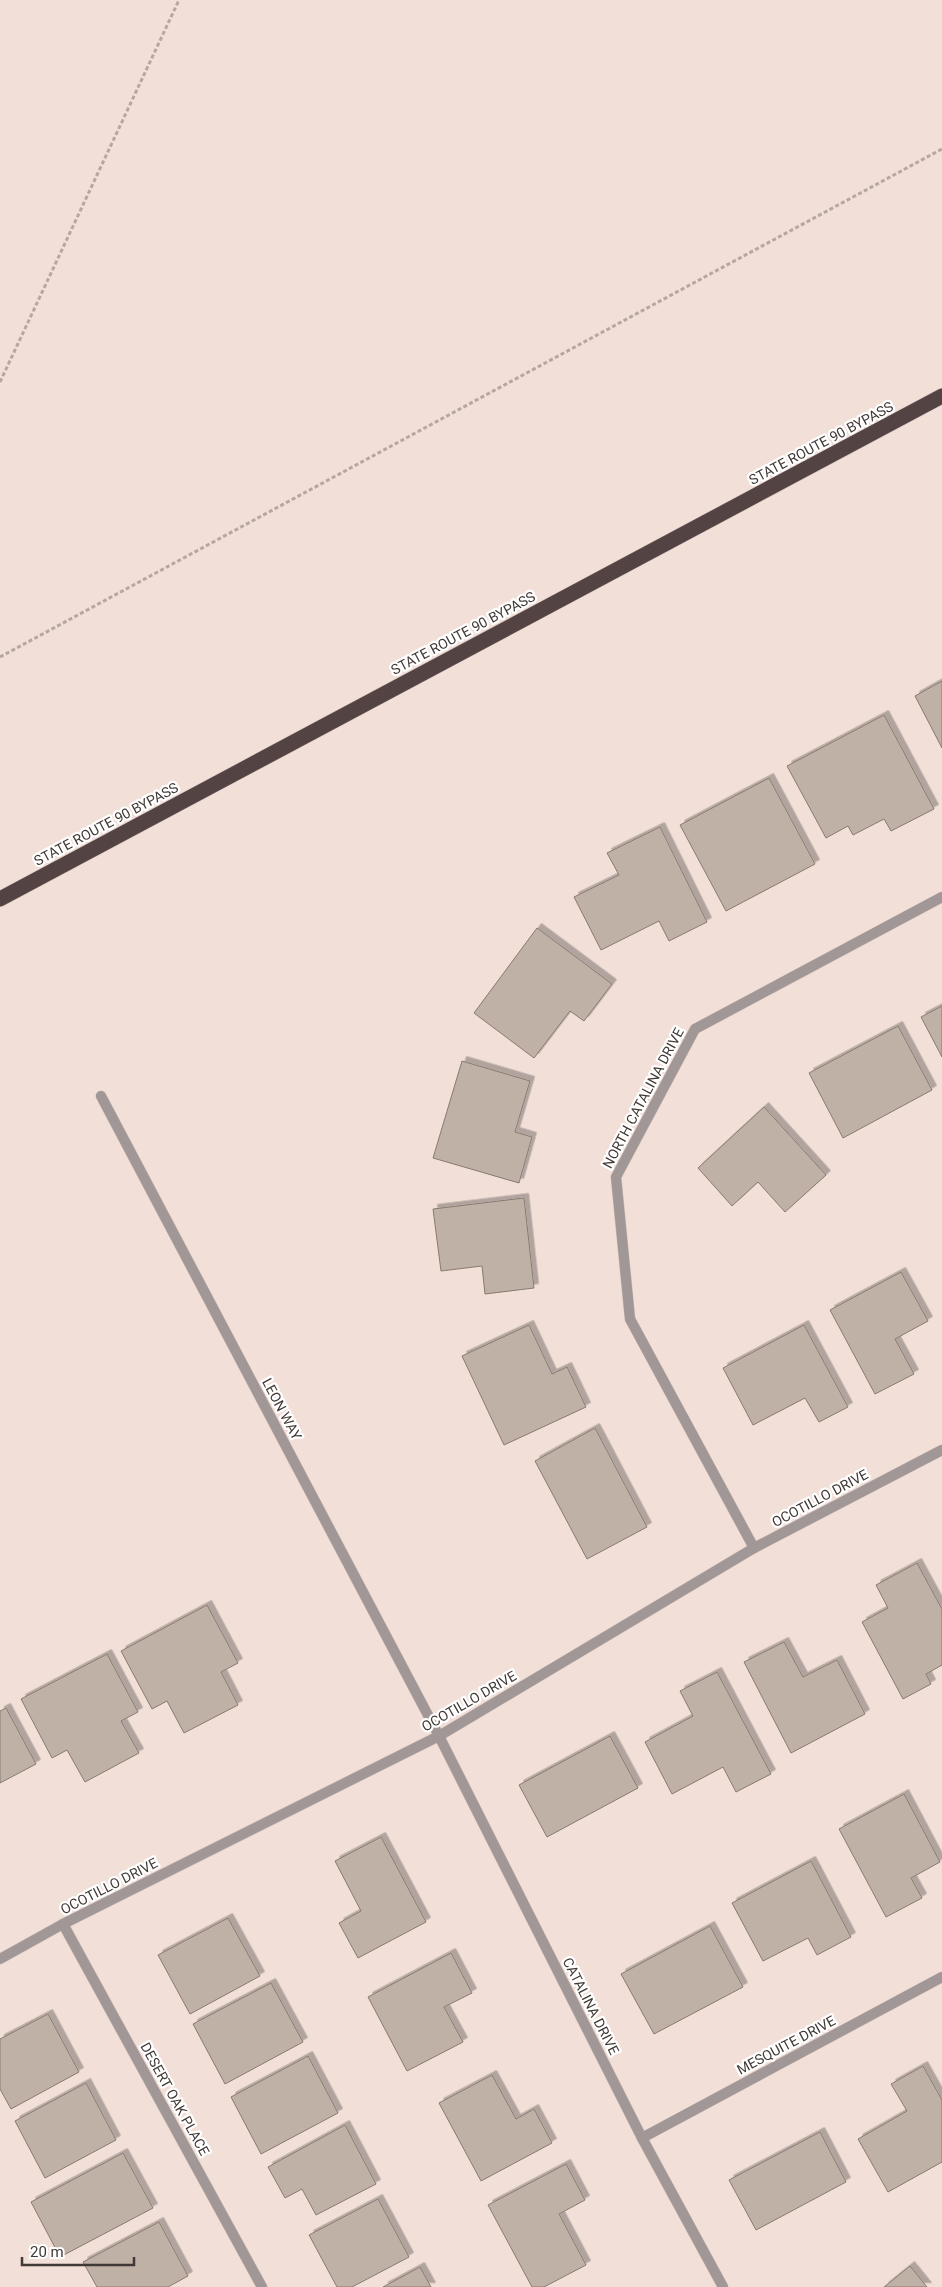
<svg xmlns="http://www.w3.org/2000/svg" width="942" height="2287" font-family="Roboto,sans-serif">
	<defs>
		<filter id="shadow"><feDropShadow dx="4.5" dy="-4.5" stdDeviation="0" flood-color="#0004"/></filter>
	</defs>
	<rect width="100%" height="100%" fill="#f2dfd8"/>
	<g fill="#bfb1a6" stroke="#887a70" filter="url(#shadow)">
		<polygon points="942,681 942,748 915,696"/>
		<polygon points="884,715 934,809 891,831 884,819 853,835 848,826 826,838 787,766"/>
		<polygon points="769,778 815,864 726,911 680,825"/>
		<polygon points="660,827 707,922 669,941 659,921 601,950 574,897 619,875 607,853"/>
		<polygon points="537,928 612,984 584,1021 570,1011 534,1058 474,1013"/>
		<polygon points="942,1006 942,1057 921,1017"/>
		<polygon points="898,1026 932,1090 843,1138 809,1073"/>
		<polygon points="462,1061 530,1081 515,1132 532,1137 519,1183 433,1158"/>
		<polygon points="764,1107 826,1175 785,1212 758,1182 732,1206 698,1168"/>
		<polygon points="524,1198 534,1288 485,1294 482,1266 441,1271 433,1209"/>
		<polygon points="901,1272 928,1321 895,1339 914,1374 875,1394 830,1310"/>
		<polygon points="529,1325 552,1374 567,1367 586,1407 504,1445 462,1356"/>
		<polygon points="804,1325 848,1407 819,1422 805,1398 753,1425 723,1368"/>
		<polygon points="595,1428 647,1527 587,1559 535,1461"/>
		<polygon points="917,1563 942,1609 942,1665 926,1674 931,1684 903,1699 862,1622 888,1608 876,1585"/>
		<polygon points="207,1605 238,1663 221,1672 238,1705 184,1733 167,1701 152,1709 121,1651"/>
		<polygon points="784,1642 803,1677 837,1660 865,1714 791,1753 744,1662"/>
		<polygon points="107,1654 138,1712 121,1721 139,1753 85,1782 67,1750 52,1758 21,1699"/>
		<polygon points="717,1672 771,1774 736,1792 723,1767 672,1794 645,1742 693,1716 680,1691"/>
		<polygon points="6,1708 36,1764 0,1783 0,1711"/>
		<polygon points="610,1736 638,1788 547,1837 519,1785"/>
		<polygon points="904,1794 940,1862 911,1878 922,1898 886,1917 839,1829"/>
		<polygon points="381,1837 426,1922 358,1958 339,1923 361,1911 335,1861"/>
		<polygon points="811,1861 851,1937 817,1955 808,1938 763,1961 732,1903"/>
		<polygon points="228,1918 260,1976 190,2014 158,1955"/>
		<polygon points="710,1926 743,1987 654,2034 621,1974"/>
		<polygon points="451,1953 472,1993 444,2007 463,2042 407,2071 368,1997"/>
		<polygon points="271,1983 303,2042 225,2084 193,2024"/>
		<polygon points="48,2014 79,2072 11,2109 0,2089 0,2039"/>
		<polygon points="308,2056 338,2113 261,2154 231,2097"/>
		<polygon points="923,2066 942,2100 942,2162 888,2192 858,2139 907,2111 891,2084"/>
		<polygon points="492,2075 516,2119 534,2109 552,2143 481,2181 439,2103"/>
		<polygon points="86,2083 116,2140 45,2178 15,2121"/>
		<polygon points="345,2125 376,2184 316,2215 302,2189 285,2198 268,2167"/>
		<polygon points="820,2132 846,2182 756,2230 729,2180"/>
		<polygon points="123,2153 153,2208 60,2257 31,2202"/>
		<polygon points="566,2164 585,2200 559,2214 586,2265 544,2287 532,2287 488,2205"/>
		<polygon points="378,2199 409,2257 352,2287 337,2287 309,2235"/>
		<polygon points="159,2222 188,2276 168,2287 97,2287 83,2262"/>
		<polygon points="910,2266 927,2287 884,2287"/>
		<polygon points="420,2267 431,2287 383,2287"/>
	</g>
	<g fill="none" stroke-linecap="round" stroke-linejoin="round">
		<g stroke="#cebeb8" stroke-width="11">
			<g id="street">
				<polyline points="101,1096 439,1736 642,2138 723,2287"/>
				<polyline points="754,1548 630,1319 616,1177 695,1029 942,897"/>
				<polyline points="63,1924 262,2287"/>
				<polyline points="0,1959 63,1924 439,1736 754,1548 942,1450"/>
				<polyline points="642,2138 942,1977"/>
			</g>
		</g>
		<g stroke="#cebeb8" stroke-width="16">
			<polyline id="highway" points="0,899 942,396"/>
		</g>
		<g stroke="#b6a7a1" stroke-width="3" stroke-dasharray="4 2.5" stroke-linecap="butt">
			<polyline points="0,382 179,0"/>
			<polyline points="0,657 942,149"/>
		</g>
		<use href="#street" stroke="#a09796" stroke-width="10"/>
		<use href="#highway" stroke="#534342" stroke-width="15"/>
	</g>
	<g text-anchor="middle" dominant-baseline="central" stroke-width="4.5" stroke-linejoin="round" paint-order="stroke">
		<g font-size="14" fill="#403936" stroke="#fff">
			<text transform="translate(821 443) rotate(-28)">STATE ROUTE 90 BYPASS</text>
			<text transform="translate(463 633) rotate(-28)">STATE ROUTE 90 BYPASS</text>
			<text transform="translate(106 824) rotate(-28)">STATE ROUTE 90 BYPASS</text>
			<text transform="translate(643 1098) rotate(-62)">NORTH CATALINA DRIVE</text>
			<text transform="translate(282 1409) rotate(62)">LEON WAY</text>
			<text transform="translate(820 1498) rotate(-28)">OCOTILLO DRIVE</text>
			<text transform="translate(469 1701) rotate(-30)">OCOTILLO DRIVE</text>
			<text transform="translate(109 1886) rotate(-27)">OCOTILLO DRIVE</text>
			<text transform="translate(591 2006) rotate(63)">CATALINA DRIVE</text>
			<text transform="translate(786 2045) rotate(-28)">MESQUITE DRIVE</text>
			<text transform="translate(175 2099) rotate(61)">DESERT OAK PLACE</text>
		</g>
	</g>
	<path d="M22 2257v8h112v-8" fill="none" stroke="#403936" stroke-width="2.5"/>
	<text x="30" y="2257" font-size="15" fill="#403936" stroke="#ffffff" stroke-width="4" paint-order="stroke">20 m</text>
</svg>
